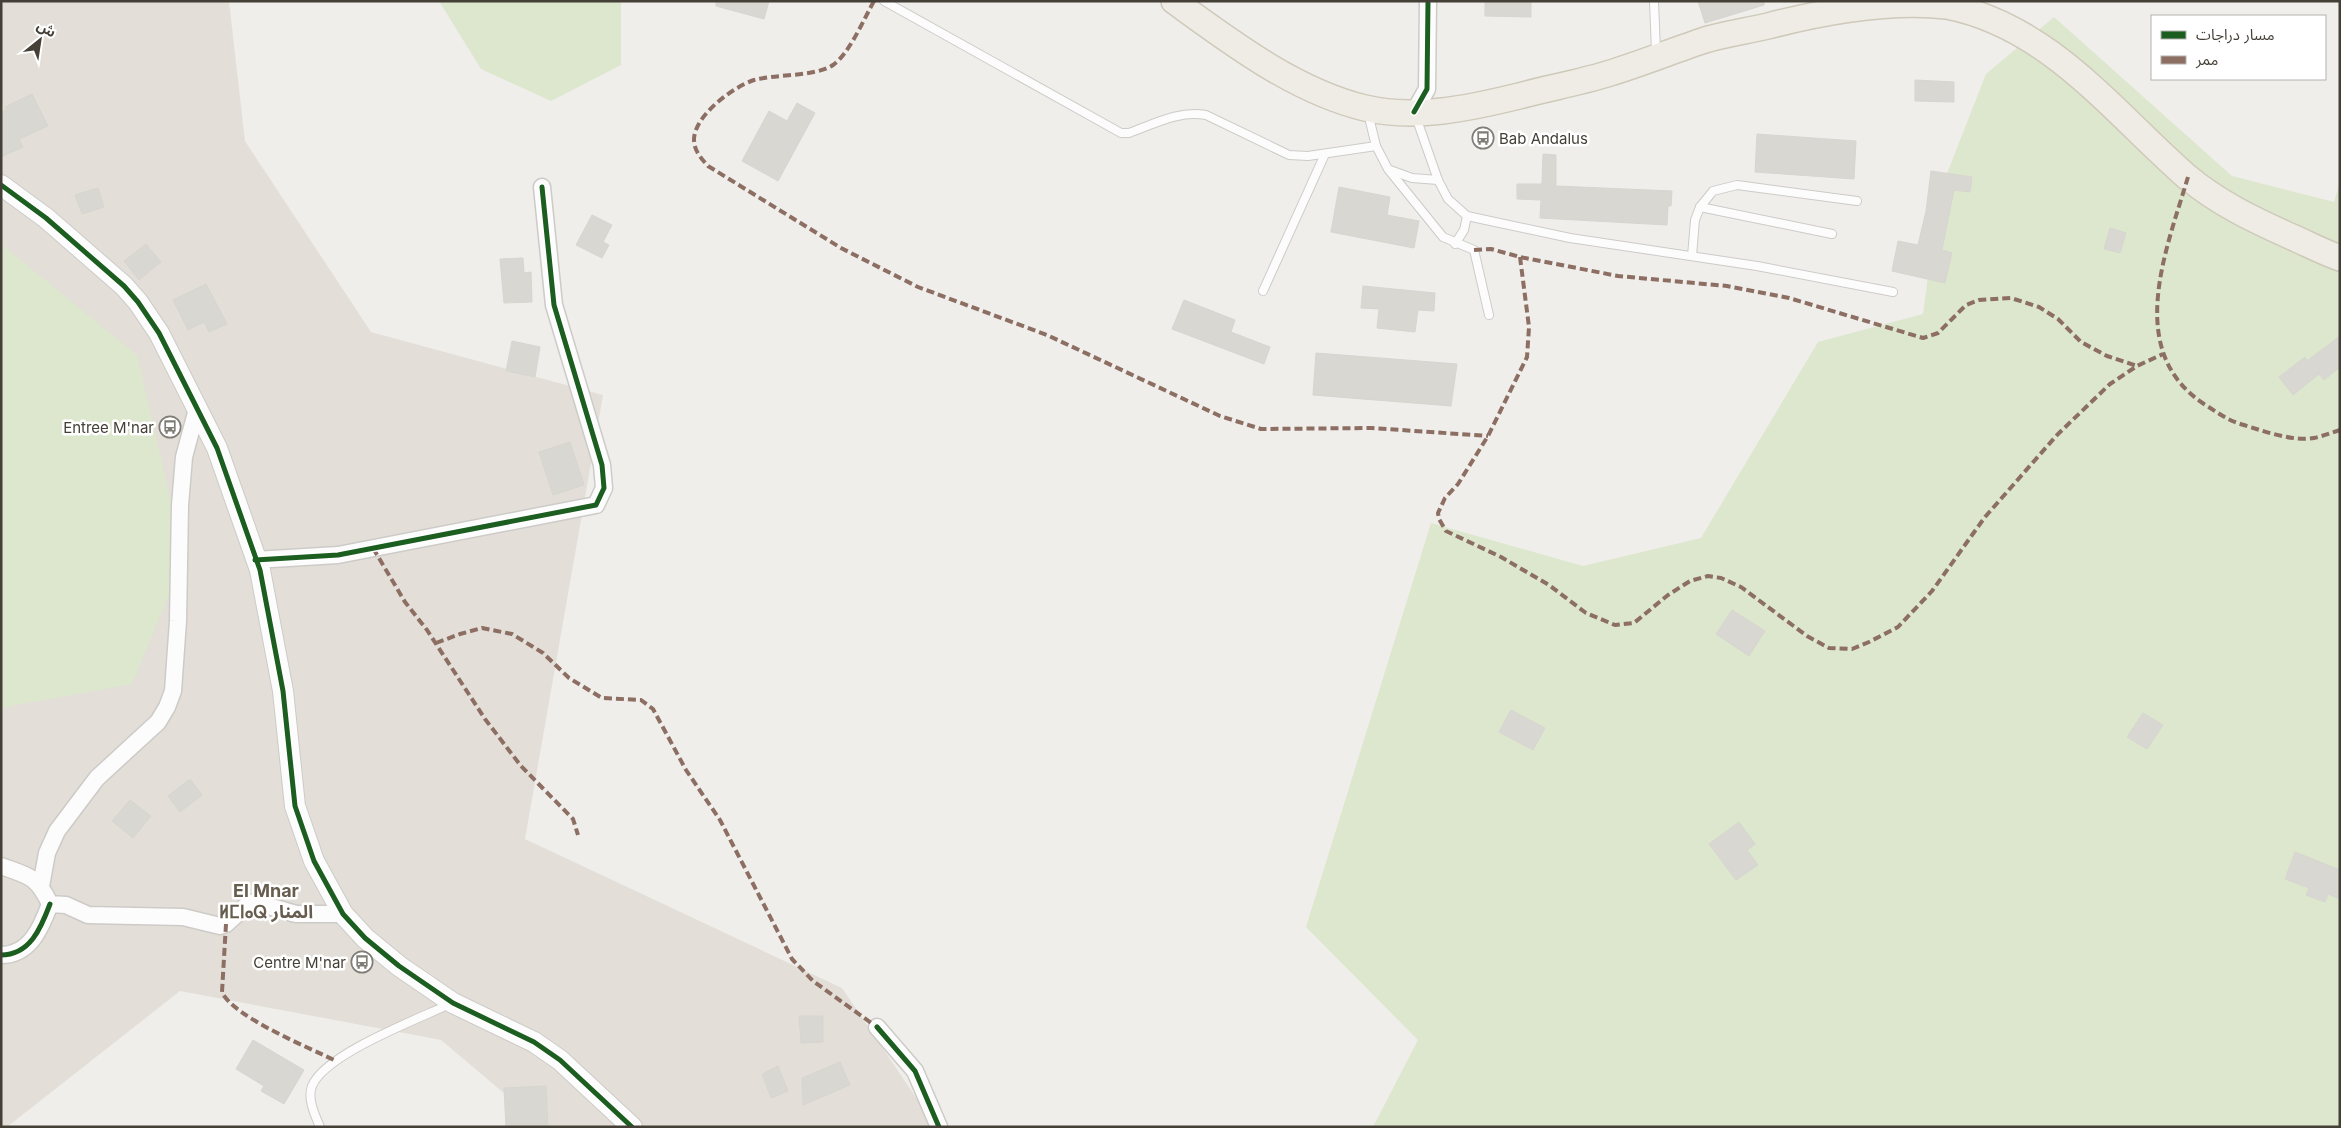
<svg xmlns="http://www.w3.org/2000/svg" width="2341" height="1128" font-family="Inter,'Noto Sans Arabic','Noto Sans Tifinagh',sans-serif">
	<rect width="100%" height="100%" fill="#efeeea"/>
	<polygon fill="#e3dfd8" points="1,1 229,1 245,141 371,332 603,395 525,839 842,988 936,1127 544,1127 441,1040 180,991 7,1127 1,1127"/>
	<g fill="#dce7cd">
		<polygon points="439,1 621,1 621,65 551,101 481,69"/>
		<polygon points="2054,17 2232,176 2334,202 2340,182 2340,1127 1373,1127 1418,1040 1306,927 1431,523 1583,566 1701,538 1818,342 1923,314 1939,194 1986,74"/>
		<polygon points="1,244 137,355 184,558 132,684 1,708"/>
	</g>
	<g fill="#d9d7d2" stroke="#d7d5d0">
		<polygon points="716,1 769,1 764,19 716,6"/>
		<polygon points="1485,1 1531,1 1531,17 1485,16"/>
		<polygon points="1698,1 1764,1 1764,5 1705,23"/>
		<polygon points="1915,80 1954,82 1954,102 1915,101"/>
		<polygon points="32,94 48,126 19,139 23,147 1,157 1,112 7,110 5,107"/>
		<polygon points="797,103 815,113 778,181 742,161 769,111 787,121"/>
		<polygon points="1757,134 1856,141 1854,179 1755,172"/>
		<polygon points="1543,154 1556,155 1556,186 1672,191 1671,206 1668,206 1667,225 1540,218 1541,200 1517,199 1517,184 1542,184"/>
		<polygon points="1931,171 1972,177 1970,192 1954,190 1942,250 1952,253 1945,283 1892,271 1898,241 1918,245 1926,211"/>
		<polygon points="1339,187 1390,197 1387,215 1419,221 1414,248 1331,232"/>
		<polygon points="98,188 104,207 82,214 75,195"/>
		<polygon points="592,215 612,225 603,242 609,245 602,258 576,245"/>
		<polygon points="2110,228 2126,233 2120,253 2104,249"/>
		<polygon points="146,244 161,262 139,280 124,261"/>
		<polygon points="523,258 524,273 531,272 532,302 504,303 500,259"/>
		<polygon points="206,284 227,324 209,332 204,322 188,330 173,300"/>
		<polygon points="1363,286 1435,293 1434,311 1418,310 1415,332 1377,328 1379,309 1361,308"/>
		<polygon points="1184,300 1235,320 1231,332 1270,347 1264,364 1172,329"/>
		<polygon points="2340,336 2340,367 2324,380 2319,374 2293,395 2279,377 2305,357 2307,361"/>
		<polygon points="512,341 540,347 535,377 506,371"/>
		<polygon points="1316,353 1457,364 1451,406 1313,395"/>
		<polygon points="570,442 584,485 553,495 539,452"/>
		<polygon points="1732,610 1765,631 1749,656 1716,634"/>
		<polygon points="1511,710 1545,728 1533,750 1499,732"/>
		<polygon points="2143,713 2163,725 2147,749 2127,737"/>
		<polygon points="190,779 202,795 180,812 168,796"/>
		<polygon points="130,800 151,816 133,838 112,821"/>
		<polygon points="1739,822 1755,844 1747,850 1758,865 1736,880 1709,844"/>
		<polygon points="2295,852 2340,870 2340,899 2328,894 2325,902 2306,895 2309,888 2285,879"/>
		<polygon points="799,1016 823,1016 823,1042 801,1043"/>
		<polygon points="253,1040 304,1070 284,1104 261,1091 264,1086 236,1069"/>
		<polygon points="840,1062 850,1085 803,1105 802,1078"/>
		<polygon points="778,1066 788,1091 771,1098 762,1074"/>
		<polygon points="546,1086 548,1127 506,1127 504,1088"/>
	</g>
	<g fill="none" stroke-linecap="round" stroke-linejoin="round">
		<g stroke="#cdcbc8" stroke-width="10">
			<g id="service">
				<path d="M884 1 1121 133H1129C1154 124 1179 110 1206 115L1289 155 1308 156 1376 146"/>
				<polyline points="1654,1 1656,52"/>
				<polyline points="1368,113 1376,146 1388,169 1443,237 1474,250 1489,315"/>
				<polyline points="1416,117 1438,180 1448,199 1467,216 1570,238 1757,266 1893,292"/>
				<polyline points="1390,170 1412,178 1438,180"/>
				<polyline points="1700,207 1832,234"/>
				<polyline points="1455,244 1464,230 1467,216"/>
				<polyline points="1692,256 1695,220 1700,207 1713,191 1737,185 1857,201"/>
				<polyline points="1263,291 1325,154"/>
				<path d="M320 1127C315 1115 307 1099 312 1086 325 1054 418 1019 450 1004"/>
			</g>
		</g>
		<g stroke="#cdcbc8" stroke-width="19">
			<g id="minor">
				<polyline points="1414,112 1427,89 1428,1"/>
				<polyline points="255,560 338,555 596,505 604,488 602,465 554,305 542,187"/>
				<path d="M1 866C29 876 37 876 50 904L66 905 88 915 183 917 220 926 226 924 247 905 254 902 296 914H343"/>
				<polyline points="41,886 47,853 57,831 97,778 158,722 167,707 173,691 178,621 180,505 184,457 197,409"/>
				<path d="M1 955C30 955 41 928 50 904"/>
				<polyline points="877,1027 915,1071 939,1127"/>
			</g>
		</g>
		<g stroke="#cdcbc8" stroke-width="22">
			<polyline id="tertiary" points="1,185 46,218 124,286 138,302 159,333 217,448 260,570 283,691 295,806 314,861 343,914 365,938 399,966 453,1003 534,1042 560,1060 632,1127"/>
		</g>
		<g stroke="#cfc9ba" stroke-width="28">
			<path id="primary" d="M1174 1C1232 43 1295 91 1365 108 1416 120 1470 108 1519 96 1548 88 1578 83 1607 74 1640 64 1672 51 1705 40 1725 34 1747 31 1768 26 1822 12 1891 0 1947 6 2049 26 2112 111 2186 176 2218 203 2254 220 2292 237 2308 244 2323 252 2340 258"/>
		</g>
		<use href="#service" stroke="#fdfcfc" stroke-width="8"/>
		<use href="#minor" stroke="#fdfcfc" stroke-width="16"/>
		<use href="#tertiary" stroke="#fdfcfc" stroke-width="20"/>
		<use href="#primary" stroke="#efece5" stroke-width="25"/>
		<g stroke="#8d6e63" stroke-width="4" stroke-dasharray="8 4" stroke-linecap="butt">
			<path d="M874 1C864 19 849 54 833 65 815 77 775 74 754 80 733 87 695 115 694 139 694 151 701 158 708 166L841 248 918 287 1047 335 1220 416 1261 429 1372 428 1488 436"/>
			<path d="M2188 177C2166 251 2124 351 2204 404 2217 412 2228 421 2244 425 2263 431 2294 442 2314 438 2323 436 2331 433 2340 430"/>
			<polyline points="1474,250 1491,249 1520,257 1618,276 1727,286 1789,298 1923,338 1938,333 1966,305 1979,300 2011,298 2039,307 2058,319 2081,342 2107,356 2137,366"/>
			<polyline points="1520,257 1529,327 1527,357 1488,436 1458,484 1445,498 1438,513 1439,519 1446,531 1501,557 1549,585 1586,613 1615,625 1634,623 1668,595 1690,581 1708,576 1721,578 1741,587 1807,636 1829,648 1852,649 1869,642 1898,627 1932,591 1985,517 2057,435 2110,384 2137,366 2163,354"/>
			<polyline points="373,548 405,602 427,630 485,719 521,766 573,819 578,835"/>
			<polyline points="436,643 460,634 482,628 512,634 543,653 569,678 602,698 641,700 653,709 686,770 720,820 792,959 813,981 877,1027"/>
			<path d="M226 924 222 992C233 1017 310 1048 336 1061"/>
		</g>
		<g stroke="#fff" stroke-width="8">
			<g id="cycleway">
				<polyline points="1414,112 1427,89 1428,1"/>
				<polyline points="1,185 46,218 124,286 138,302 159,333 217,448 260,570 283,691 295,806 314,861 343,914 365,938 399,966 453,1003 534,1042 560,1060 632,1127"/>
				<polyline points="255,560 338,555 596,505 604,488 602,465 554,305 542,187"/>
				<path d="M1 955C30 955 41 928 50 904"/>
				<polyline points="877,1027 915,1071 939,1127"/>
			</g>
		</g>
		<use href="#cycleway" stroke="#1b5e20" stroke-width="5"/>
	</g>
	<defs>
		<g id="bus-ring" transform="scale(1.125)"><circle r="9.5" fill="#fff" stroke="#807c76" stroke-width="1.5"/><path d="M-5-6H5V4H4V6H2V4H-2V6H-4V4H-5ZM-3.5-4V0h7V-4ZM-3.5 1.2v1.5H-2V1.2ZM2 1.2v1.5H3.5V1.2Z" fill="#807c76"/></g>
	</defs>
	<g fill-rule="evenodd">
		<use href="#bus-ring" x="1483" y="138"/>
		<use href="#bus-ring" x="170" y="427"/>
		<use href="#bus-ring" x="362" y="962"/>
	</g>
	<g text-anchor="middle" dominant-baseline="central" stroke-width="5" stroke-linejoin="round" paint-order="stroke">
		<g font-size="15" fill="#443f37" stroke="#fff" text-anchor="end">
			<text x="1499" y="138" text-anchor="start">Bab Andalus</text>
			<text x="154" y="427">Entree M'nar</text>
			<text x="346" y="962">Centre M'nar</text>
		</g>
		<g font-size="18" font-weight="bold" fill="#665d4f" stroke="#fff">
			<text x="266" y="890">El Mnar<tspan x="266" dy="21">ⵍⵎⵏⴰⵕ المنار</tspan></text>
		</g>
	</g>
	<rect width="2341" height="1128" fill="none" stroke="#443f37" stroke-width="5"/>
	<rect x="2151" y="15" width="175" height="65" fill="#ffffff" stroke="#b4b2af"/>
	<rect x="2161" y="31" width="25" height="8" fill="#1b5e20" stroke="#b4b2af"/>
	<text x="2196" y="40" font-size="15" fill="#443f37">مسار دراجات</text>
	<rect x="2161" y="56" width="25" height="8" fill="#8d6e63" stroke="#b4b2af"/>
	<text x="2196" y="65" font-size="15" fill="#443f37">ممر</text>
	<g transform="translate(40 40) rotate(30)" stroke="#ffffff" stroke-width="4" paint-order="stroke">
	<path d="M0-4L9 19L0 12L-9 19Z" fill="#443f37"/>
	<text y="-8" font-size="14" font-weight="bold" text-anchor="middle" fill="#443f37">ش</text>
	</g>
</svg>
